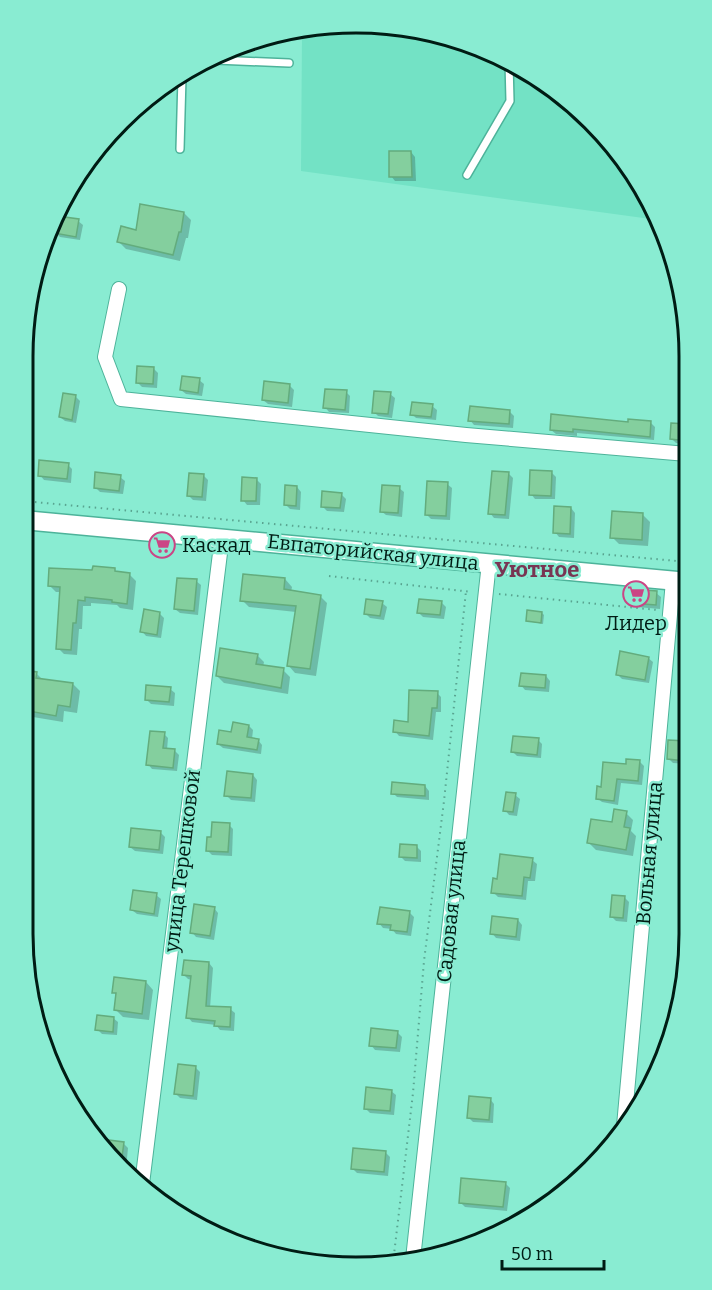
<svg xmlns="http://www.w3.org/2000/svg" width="712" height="1290" font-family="Bitter,serif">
	<rect width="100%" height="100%" fill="#89ecd2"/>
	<polygon fill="#73e2c5" points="399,25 522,67 592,120 633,171 658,220 301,171 302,32"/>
	<g fill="#0003">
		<polygon points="411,152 415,157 416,181 395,181 391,176"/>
		<polygon points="184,213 191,220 188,238 186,238 180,261 126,249 119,242 137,231"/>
		<polygon points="78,221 83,225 80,240 60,237 56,233"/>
		<polygon points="35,267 42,272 41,289 31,288"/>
		<polygon points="154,369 158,373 157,388 142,387 137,382"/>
		<polygon points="199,380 204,384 202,396 186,394 181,390"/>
		<polygon points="289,385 294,390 292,407 268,404 263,400"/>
		<polygon points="346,392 350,396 349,413 329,412 325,407"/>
		<polygon points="390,394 395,398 392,418 378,416 374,412"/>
		<polygon points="75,396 80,401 76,423 65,421 60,417"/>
		<polygon points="432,406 437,410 436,420 416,418 412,414"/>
		<polygon points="509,411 514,416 513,428 474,425 470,420"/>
		<polygon points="650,422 655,427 654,440 577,433 577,436 556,434 551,430"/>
		<polygon points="673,425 687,426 687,444 676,443 672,439"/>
		<polygon points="68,465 72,469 71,483 44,480 40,475"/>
		<polygon points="551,472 556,477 555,499 535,499 531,494"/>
		<polygon points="509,474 513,478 509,519 494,518 490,513"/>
		<polygon points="203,475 208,480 206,501 193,500 189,496"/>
		<polygon points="120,477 125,481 123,494 100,492 95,487"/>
		<polygon points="256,479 261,484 260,505 247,505 243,500"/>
		<polygon points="447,484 452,488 450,520 431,519 426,514"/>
		<polygon points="297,487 301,492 300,510 290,509 286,505"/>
		<polygon points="399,488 404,492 402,517 386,515 381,511"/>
		<polygon points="341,494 346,499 344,512 327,511 322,506"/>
		<polygon points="571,508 575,513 574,538 559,537 555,532"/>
		<polygon points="643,515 650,522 648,546 619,544 612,537"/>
		<polygon points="114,570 118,573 129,574 136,581 133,610 120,608 117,605 91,603 91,606 83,606 82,629 79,629 77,655 64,654 58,648 61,592 56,592 50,586 94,572"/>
		<polygon points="23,572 30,579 28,595 23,594"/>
		<polygon points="285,579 292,587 291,592 320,596 327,603 316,676 295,673 288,665 296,612 249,607 242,600"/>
		<polygon points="196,581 201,585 198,615 180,613 175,609"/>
		<polygon points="656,593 661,597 660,609 637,607 633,602"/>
		<polygon points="441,602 446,607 444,619 423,617 419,613"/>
		<polygon points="382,603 387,607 384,620 370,618 365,613"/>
		<polygon points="159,613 164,618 161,638 146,636 142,631"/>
		<polygon points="542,613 544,615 543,624 528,621"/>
		<polygon points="257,655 264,662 263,667 283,670 290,677 288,694 224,683 217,676"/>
		<polygon points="648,658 653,662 649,683 622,679 617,674"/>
		<polygon points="25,672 36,673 43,680 73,684 80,691 77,713 64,711 63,722 27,716 23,712"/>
		<polygon points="546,676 550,681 549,692 525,690 521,685"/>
		<polygon points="170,689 175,693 174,706 151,704 146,699"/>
		<polygon points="437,693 441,697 441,712 436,712 433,740 399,736 395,731 409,724"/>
		<polygon points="249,726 253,730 252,739 258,740 262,745 261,754 223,748 218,744 233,733"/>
		<polygon points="164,734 168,738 167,750 175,751 179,755 177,771 152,769 148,764"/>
		<polygon points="538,740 542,744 541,758 517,756 513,752"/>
		<polygon points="687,743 688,764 673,763 669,759"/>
		<polygon points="640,762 644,766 642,785 621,783 618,805 602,802 597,798 602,788 627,766"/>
		<polygon points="253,775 257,780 255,802 231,800 226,795"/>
		<polygon points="425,786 429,791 429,800 397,797 393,793"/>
		<polygon points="515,795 520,799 517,816 509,815 505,810"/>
		<polygon points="626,813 633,820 631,831 636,836 633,856 596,850 589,843"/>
		<polygon points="229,825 233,829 232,856 212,855 207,850 212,839"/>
		<polygon points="160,832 165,837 163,854 135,851 130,847"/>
		<polygon points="417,847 421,851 421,862 405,861 400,856"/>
		<polygon points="532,860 537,864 535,881 528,881 526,900 498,897 493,892 498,880"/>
		<polygon points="156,895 161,899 158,917 137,914 132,910"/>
		<polygon points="624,897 629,902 627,922 616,921 611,916"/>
		<polygon points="214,908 218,913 214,940 196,937 192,932"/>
		<polygon points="409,912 414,917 411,936 396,934 392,929 383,928 379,923"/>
		<polygon points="518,920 522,925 520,941 496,938 492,933"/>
		<polygon points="209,963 213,968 210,1008 230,1009 235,1013 234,1031 220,1030 216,1025 192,1022 188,1017 192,980 188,979 184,975"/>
		<polygon points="146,982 153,990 149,1020 123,1017 116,1010 117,996 114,992"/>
		<polygon points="33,996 40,1000 37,1018 36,1018"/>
		<polygon points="113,1018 118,1022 117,1035 102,1034 97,1029"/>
		<polygon points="397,1032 402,1037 400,1052 375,1050 371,1045"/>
		<polygon points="195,1067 200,1072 197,1100 180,1098 176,1094"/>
		<polygon points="391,1091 396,1095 394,1115 370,1113 365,1108"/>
		<polygon points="490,1099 494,1104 493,1123 473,1122 468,1117"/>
		<polygon points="124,1144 128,1148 126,1169 103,1147"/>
		<polygon points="385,1152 390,1157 388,1176 357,1173 352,1168"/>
		<polygon points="505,1183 510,1188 507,1211 465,1207 461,1203"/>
	</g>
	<g fill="#84cf9e" stroke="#63ac7d" stroke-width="1.5">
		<polygon points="389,151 411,151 412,177 389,177"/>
		<polygon points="140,204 184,212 181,232 179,232 173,255 117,242 121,226 136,230"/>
		<polygon points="57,216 79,219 76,237 54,233"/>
		<polygon points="137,366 154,367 153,384 136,383"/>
		<polygon points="182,376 200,378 198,393 180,390"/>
		<polygon points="264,381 290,384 288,403 262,400"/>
		<polygon points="325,389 347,390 345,410 323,408"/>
		<polygon points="374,391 391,392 388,414 372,413"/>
		<polygon points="63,393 76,395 72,420 59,417"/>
		<polygon points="412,402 433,404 431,417 410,415"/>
		<polygon points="470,406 510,410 509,424 468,421"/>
		<polygon points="551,414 628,422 628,419 651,421 650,437 573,429 573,432 550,430"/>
		<polygon points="671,423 687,424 687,441 670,439"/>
		<polygon points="39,460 69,463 67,479 38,476"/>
		<polygon points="530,470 552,471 551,496 529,495"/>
		<polygon points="492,471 509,472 505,515 488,514"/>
		<polygon points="95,472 121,475 119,491 94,488"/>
		<polygon points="189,473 204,474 202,497 187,496"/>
		<polygon points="242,477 257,478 256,501 241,501"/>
		<polygon points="427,481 448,482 446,516 425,515"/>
		<polygon points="285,485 297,486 296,506 284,505"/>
		<polygon points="382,485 400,486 398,513 380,512"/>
		<polygon points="322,491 342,493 340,508 321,507"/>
		<polygon points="554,506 571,507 570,534 553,533"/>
		<polygon points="612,511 643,513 642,540 610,538"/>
		<polygon points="93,566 115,568 115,571 130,573 127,604 112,602 112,600 85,597 85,601 78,600 76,623 73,623 71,650 56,649 60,587 48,586 49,568 92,570"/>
		<polygon points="243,574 285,578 284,589 321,595 310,669 287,666 296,606 240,601"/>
		<polygon points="177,578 197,579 194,611 174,609"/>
		<polygon points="632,589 657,591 656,605 631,603"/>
		<polygon points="366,599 383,601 380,616 364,614"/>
		<polygon points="419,599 442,601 440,615 417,613"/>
		<polygon points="144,609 160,612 157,635 140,632"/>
		<polygon points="527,610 542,612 541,623 526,621"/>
		<polygon points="220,648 258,654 256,664 284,668 281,688 216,676"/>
		<polygon points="620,651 649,657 645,680 616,675"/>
		<polygon points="24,670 37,672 36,678 73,683 70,707 58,705 56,716 23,710"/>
		<polygon points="521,673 546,675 545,688 519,686"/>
		<polygon points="146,685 171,687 169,702 145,700"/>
		<polygon points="409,690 438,691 437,708 432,708 429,736 393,732 394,720 408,722"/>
		<polygon points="233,722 249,725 247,737 259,739 257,750 217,744 219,730 231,732"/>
		<polygon points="150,731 165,732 163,748 175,749 173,768 146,765"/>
		<polygon points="513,736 539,738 537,755 511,752"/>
		<polygon points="668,740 687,741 686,761 667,759"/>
		<polygon points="626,759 640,760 638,781 617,779 614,801 596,799 597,786 601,787 603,762 626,764"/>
		<polygon points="227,771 253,774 251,798 224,796"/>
		<polygon points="392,782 425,785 425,796 391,794"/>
		<polygon points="506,792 516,793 513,812 503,811"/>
		<polygon points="614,809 627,811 624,827 630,828 626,850 587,843 591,819 612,822"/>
		<polygon points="212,822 230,823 228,852 206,851 207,837 211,837"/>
		<polygon points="131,828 161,831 159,850 129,847"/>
		<polygon points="400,844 417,845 417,858 399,857"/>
		<polygon points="500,854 533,858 530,878 524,877 522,896 491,893 493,878 497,879"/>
		<polygon points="133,890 157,893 154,914 130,910"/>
		<polygon points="612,895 625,896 623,918 610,917"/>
		<polygon points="194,904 215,907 210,936 190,933"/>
		<polygon points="380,907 410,911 407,932 390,930 391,925 377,924"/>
		<polygon points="492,916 518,919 516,937 490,934"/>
		<polygon points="184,960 209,962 206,1006 231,1007 230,1027 214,1026 215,1021 186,1018 191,976 182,975"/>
		<polygon points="114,977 146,981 142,1014 114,1010 116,993 112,993"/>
		<polygon points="97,1015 114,1017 113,1032 95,1030"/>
		<polygon points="371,1028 398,1031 396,1048 369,1046"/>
		<polygon points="178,1064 196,1066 193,1096 174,1094"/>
		<polygon points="366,1087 392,1090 390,1111 364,1109"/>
		<polygon points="469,1096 491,1098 489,1120 467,1118"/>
		<polygon points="93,1138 124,1142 121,1165 103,1148"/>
		<polygon points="353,1148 386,1151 384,1172 351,1169"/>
		<polygon points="461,1178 506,1182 503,1207 459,1203"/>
	</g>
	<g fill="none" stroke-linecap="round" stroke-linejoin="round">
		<g stroke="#4db39a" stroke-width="10">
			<g id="service">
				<polyline points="216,60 289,63"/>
				<polyline points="180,149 182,77"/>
				<polyline points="467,175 510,101 509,62"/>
				<polyline points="40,1038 43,1039 44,1049"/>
			</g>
		</g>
		<g stroke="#4db39a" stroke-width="16">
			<g id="minor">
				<polyline points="119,289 105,357 121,399 466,435 687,454"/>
				<polyline points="624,1126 673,581"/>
				<polyline points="142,1184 222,537"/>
				<polyline points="413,1259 489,563"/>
			</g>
		</g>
		<g stroke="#4db39a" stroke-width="21">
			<polyline id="secondary" points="23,520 688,582"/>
		</g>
		<g stroke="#59a490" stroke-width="2" stroke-dasharray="1.5 4.5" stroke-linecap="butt">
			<polyline points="23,501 688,562"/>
			<polyline points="329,576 472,592"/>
			<polyline points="499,594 657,610"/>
			<polyline points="393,1263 413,1093 424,961 444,801 466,591"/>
		</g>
		<use href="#service" stroke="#fff" stroke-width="7"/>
		<use href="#minor" stroke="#fff" stroke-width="14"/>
		<use href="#secondary" stroke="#fff" stroke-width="18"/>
	</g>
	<defs>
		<g id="supermarket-ring" transform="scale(1.35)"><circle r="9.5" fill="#89ecd2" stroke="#cb4585" stroke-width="1.5"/><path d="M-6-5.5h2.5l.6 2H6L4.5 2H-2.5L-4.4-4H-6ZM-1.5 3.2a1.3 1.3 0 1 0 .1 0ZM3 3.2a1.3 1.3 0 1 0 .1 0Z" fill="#cb4585"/></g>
	</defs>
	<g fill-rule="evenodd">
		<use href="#supermarket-ring" x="162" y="545"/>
		<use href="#supermarket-ring" x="636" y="594"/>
	</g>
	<g text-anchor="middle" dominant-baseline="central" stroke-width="5" stroke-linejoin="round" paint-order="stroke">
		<g font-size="20" fill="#001c14" stroke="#89ecd2" text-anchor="start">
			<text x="182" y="545">Каскад</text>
			<text x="636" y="623" text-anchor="middle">Лидер</text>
		</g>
		<g font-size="20" fill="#001c14" stroke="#89ecd2">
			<text transform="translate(373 552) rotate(6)">Евпаторийская улица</text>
			<text transform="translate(649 853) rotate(-85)">Вольная улица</text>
			<text transform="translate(182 861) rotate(-83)">улица Терешковой</text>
			<text transform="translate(451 911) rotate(-84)">Садовая улица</text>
		</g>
		<g font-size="22" font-weight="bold" fill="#783553" stroke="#89ecd2">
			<text x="537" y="569">Уютное</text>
		</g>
	</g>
	<path d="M0 0H712V1290H0ZM356 33H356A323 323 0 0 1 679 356V934A323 323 0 0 1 356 1257H356A323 323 0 0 1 33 934V356A323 323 0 0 1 356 33Z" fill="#89ecd2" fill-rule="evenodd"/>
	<path fill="none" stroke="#001c14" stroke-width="3" d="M356 33H356A323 323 0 0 1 679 356V934A323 323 0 0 1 356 1257H356A323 323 0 0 1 33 934V356A323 323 0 0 1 356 33Z"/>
	<path d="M502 1260v9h102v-9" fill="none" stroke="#001c14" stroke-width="3"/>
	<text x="511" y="1260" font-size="18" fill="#001c14" stroke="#89ecd2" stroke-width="4.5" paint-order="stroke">50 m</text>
</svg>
